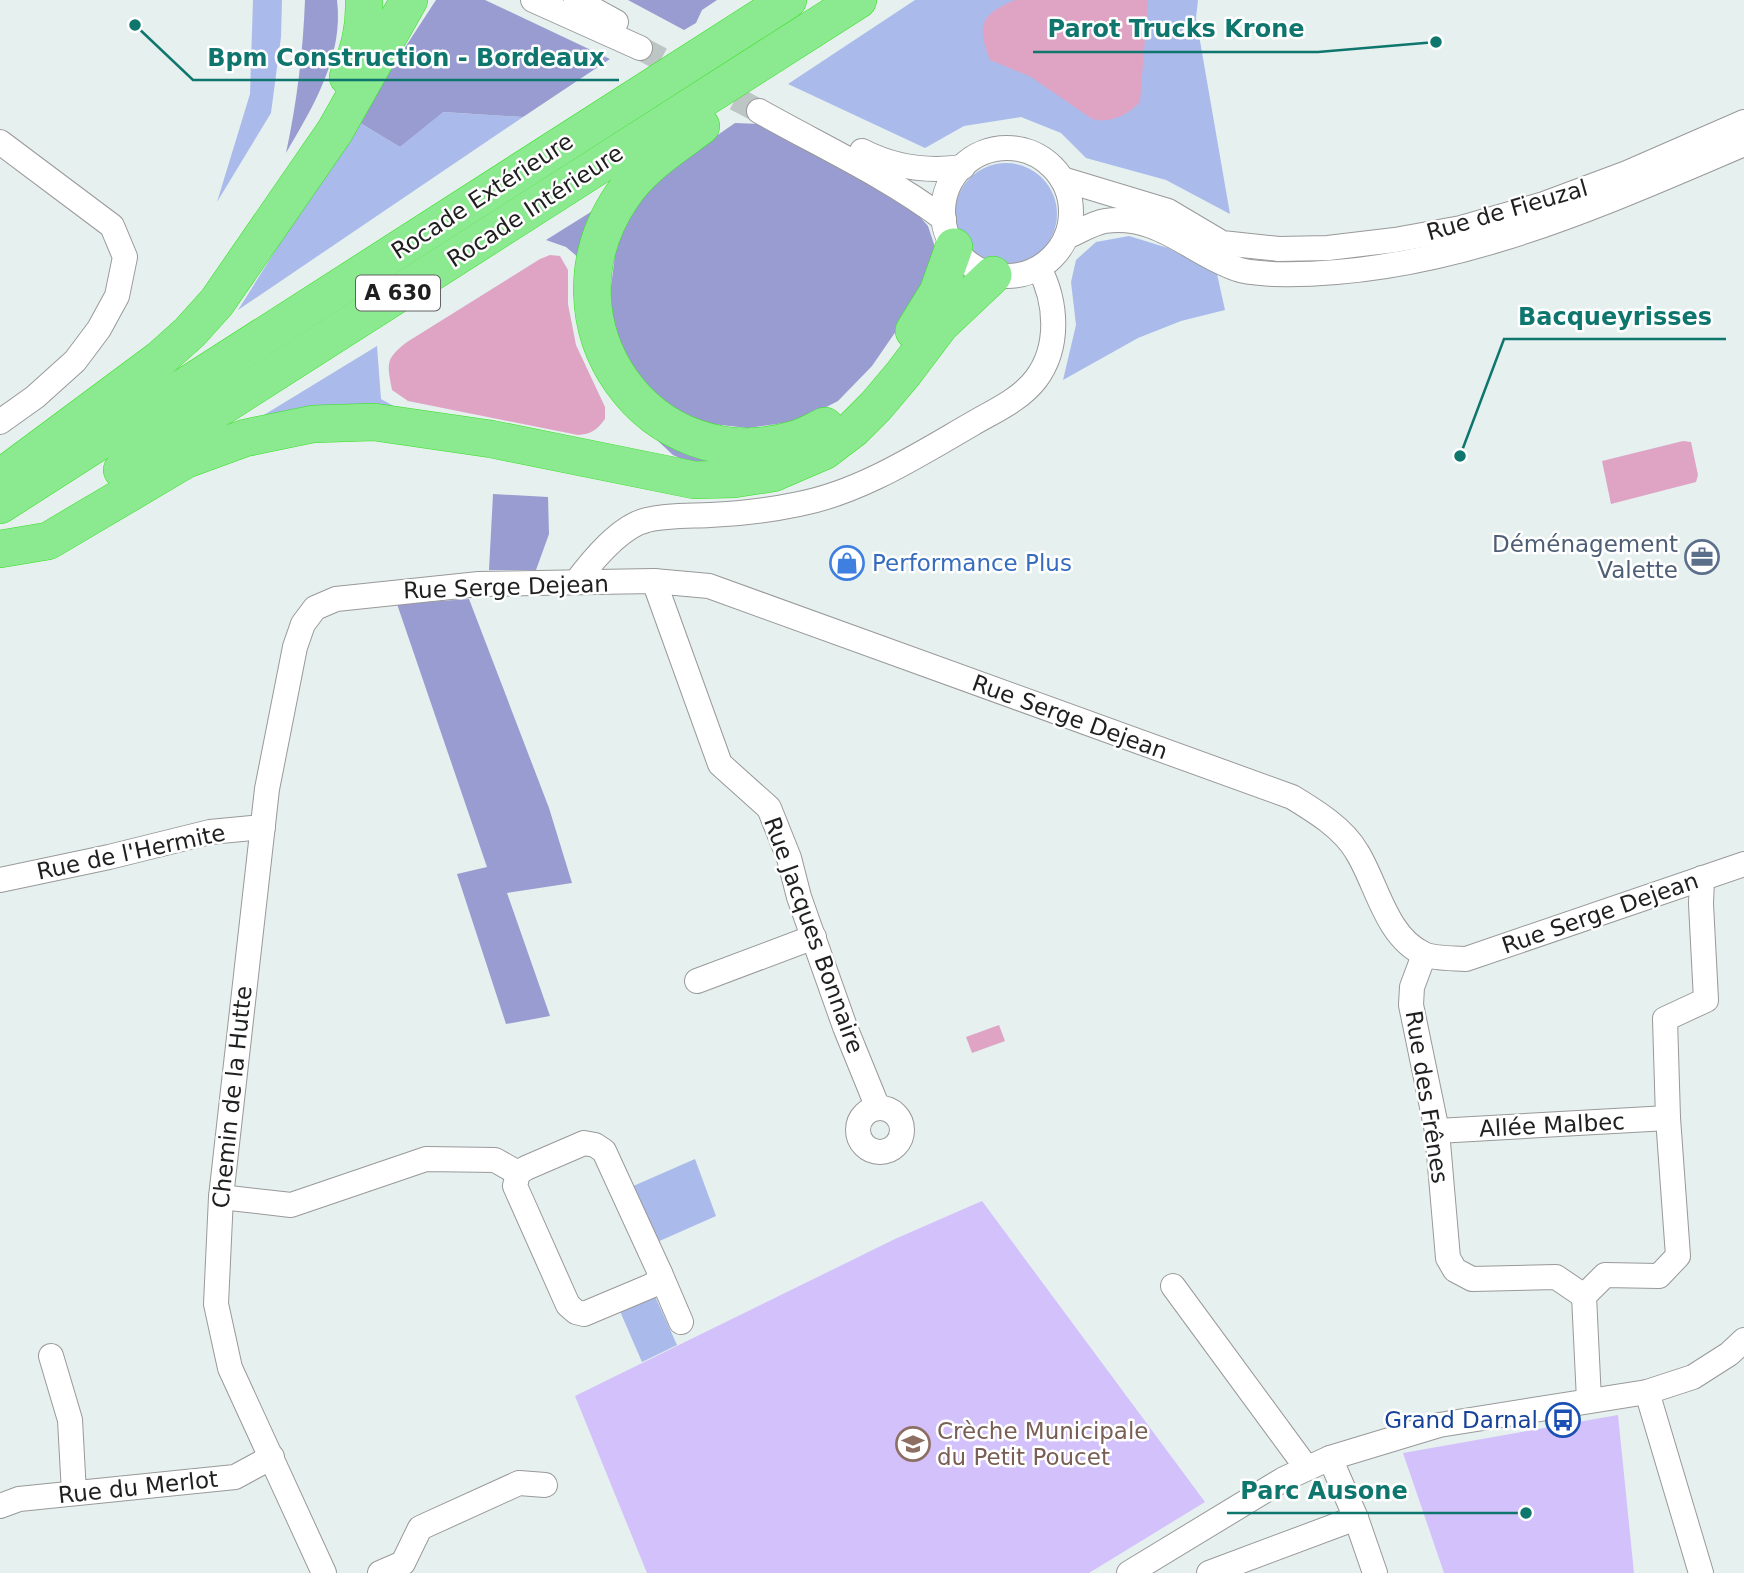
<svg xmlns="http://www.w3.org/2000/svg" width="1744" height="1573" font-family="'DejaVu Sans',sans-serif">
	<rect width="100%" height="100%" fill="#e5f0ef"/>
	<g fill="#aabbeb">
		<polygon points="253,0 282,0 281,37 271,113 217,202 250,94"/>
		<polygon points="915,0 1198,0 1196,18 1230,214 1166,180 1086,158 1061,133 1021,117 964,126 925,148 788,84"/>
		<polygon points="442,112 523,117 238,310 357,121 400,147"/>
		<circle cx="1006" cy="214" r="51"/>
		<polygon points="1129,236 1168,248 1217,274 1225,310 1181,321 1138,338 1063,380 1076,325 1071,282 1076,260 1096,242"/>
		<polygon points="377,346 381,399 397,408 244,427"/>
		<polygon points="695,1159 716,1216 655,1243 631,1187"/>
		<polygon points="654,1294 677,1345 642,1362 619,1309"/>
	</g>
	<g fill="#999cd0">
		<path d="M305 0H337C344 56 313 107 286 153 297 102 303 52 305 0Z"/>
		<polygon points="436,0 485,0 610,59 523,117 443,112 400,147 357,121"/>
		<polygon points="628,0 717,0 702,10 696,23 684,30"/>
		<polygon points="735,123 760,124 904,199 928,226 936,250 929,283 872,366 838,401 799,421 748,428 694,422 654,397 624,361 607,319 618,231 642,193 680,161"/>
		<polygon points="602,205 595,355 727,456 706,470 673,455 614,400 592,364 574,297 579,258 566,247 546,240"/>
		<polygon points="493,494 548,497 549,534 536,570 489,570"/>
		<polygon points="469,599 549,808 572,883 507,893 550,1016 506,1024 457,874 487,867 397,604"/>
	</g>
	<g fill="#d3c1fb">
		<polygon points="982,1201 1205,1502 1089,1573 647,1573 575,1396 895,1239"/>
		<polygon points="1618,1415 1634,1573 1444,1573 1403,1453"/>
	</g>
	<g fill="#dfa4c4">
		<path d="M1015 0H1148L1140 102C1128 115 1109 124 1092 119L1031 77 990 60C976 24 981 15 1015 0Z"/>
		<path d="M550 255 560 256 568 270V304L576 345 605 407V419C597 430 591 434 578 435L408 401 392 390C387 363 385 359 407 342L540 259Z"/>
		<polygon points="1683,441 1691,442 1698,475 1696,482 1611,504 1602,461"/>
		<polygon points="999,1025 1005,1041 972,1053 966,1037"/>
	</g>
	<g fill="none" stroke-linecap="round" stroke-linejoin="round">
		<polyline stroke="#bdc6c5" stroke-width="24" stroke-dasharray="24 12" stroke-linecap="butt" points="640,48 759,111"/>
		<g stroke="#999" stroke-width="26">
			<g id="minor">
				<polyline points="533,0 640,48"/>
				<polyline points="576,0 616,22"/>
				<path d="M759 111C821 146 887 176 944 219"/>
				<polyline points="0,142 112,226 125,257 117,296 99,329 75,361 35,397 0,422"/>
				<circle cx="1007" cy="212" r="64"/>
				<path d="M862 151C895 168 928 172 963 167"/>
				<polyline points="1062,179 1168,211 1222,243 1279,249 1328,248 1395,240 1461,228 1544,204 1627,173 1744,122"/>
				<path d="M1066 237C1078 232 1093 223 1105 221 1158 213 1192 254 1237 269 1248 273 1262 273 1274 274 1441 278 1594 208 1744 144"/>
				<polyline points="654,581 720,764 769,808 789,858 799,897 845,1027 878,1108"/>
				<path d="M576 582C592 561 620 526 647 520 667 515 690 516 710 515 740 514 770 510 799 504 861 492 918 455 972 424 994 411 1020 400 1036 379 1060 347 1057 302 1039 268"/>
				<polyline points="0,880 109,857 210,832 263,827"/>
				<polyline points="1424,955 1412,987 1411,1005 1437,1131 1448,1258 1455,1270 1472,1279 1556,1277 1584,1296"/>
				<polyline points="697,981 814,937"/>
				<circle cx="880" cy="1130" r="22"/>
				<polyline points="1437,1131 1668,1118"/>
				<polygon points="584,1143 595,1145 604,1151 660,1273 658,1280 653,1285 584,1314 576,1312 568,1305 515,1186 518,1173 526,1168"/>
				<polyline points="221,1197 291,1205 426,1159 495,1160 518,1173"/>
				<polyline points="660,1273 681,1322"/>
				<polyline points="1173,1286 1306,1467"/>
				<polyline points="51,1356 70,1420 74,1493"/>
				<polyline points="1647,1392 1701,1573"/>
				<polyline points="1589,1400 1584,1296 1605,1275 1659,1276 1678,1256 1668,1118 1665,1019 1706,1000 1701,904 1702,878"/>
				<polyline points="1330,1458 1356,1518 1375,1573"/>
				<polyline points="0,1506 19,1499 235,1477 272,1457"/>
				<path d="M324 1573 230 1368 216 1304 221 1197 267 789 295 647 303 624 315 608 336 599 479 584 654 581 709 586 1292 797C1315 811 1343 828 1357 852 1377 884 1386 937 1424 954 1435 959 1454 958 1466 959L1744 864"/>
				<polyline points="380,1573 403,1563 420,1528 519,1483 545,1485"/>
				<polyline points="1129,1573 1284,1479 1330,1458 1439,1425 1647,1392 1693,1377 1729,1354 1744,1340"/>
				<polyline points="1209,1573 1356,1518"/>
			</g>
		</g>
		<g stroke="#36e020" stroke-width="38">
			<g id="highway">
				<path d="M348 77C359 51 365 28 364 0"/>
				<path d="M701 126C673 147 641 167 622 196 536 322 649 484 796 439 806 436 816 430 825 426"/>
				<polyline points="914,331 938,292 954,247"/>
				<polyline points="122,470 858,0"/>
				<polyline points="0,478 160,359 190,332 217,302 335,131 409,0"/>
				<polyline points="0,505 788,0"/>
				<polyline points="0,549 48,541 185,460 245,438 313,424 374,422 491,439 694,480 734,479 773,473 824,451 853,429 876,406 903,374 940,325 993,275"/>
			</g>
		</g>
		<use href="#minor" stroke="#fff" stroke-width="24"/>
		<use href="#highway" stroke="#8be98f" stroke-width="37"/>
	</g>
	<defs>
		<g id="office-ring" transform="scale(1.75)"><circle r="9.5" fill="#fff" stroke="#5c6f8a" stroke-width="1.5"/><path d="M-6-3h4V-5.5h4V-3h4V5H-6ZM-1-4.5V-3h2v-1.5ZM-6 0V1H6V0Z" fill="#5c6f8a"/></g>
		<g id="shop-ring" transform="scale(1.75)"><circle r="9.5" fill="#fff" stroke="#3f7fe0" stroke-width="1.5"/><path d="M-5-2.5h2.3a2.7 3.5 0 0 1 5.4 0H5L5.5 6h-11ZM-1.5-2.5h3a1.5 2.3 0 0 0-3 0Z" fill="#3f7fe0"/></g>
		<g id="bus-ring" transform="scale(1.75)"><circle r="9.5" fill="#fff" stroke="#1a4fb4" stroke-width="1.5"/><path d="M-5-6H5V4H4V6H2V4H-2V6H-4V4H-5ZM-3.5-4V0h7V-4ZM-3.5 1.2v1.5H-2V1.2ZM2 1.2v1.5H3.5V1.2Z" fill="#1a4fb4"/></g>
		<g id="school-ring" transform="scale(1.75)"><circle r="9.5" fill="#fff" stroke="#8d6e63" stroke-width="1.5"/><path d="M0-5L7-2L0 1L-7-2ZM-4 1L0 2.5L4 1V4Q0 6-4 4Z" fill="#8d6e63"/></g>
	</defs>
	<g fill-rule="evenodd">
		<use href="#office-ring" x="1702" y="557"/>
		<use href="#shop-ring" x="847" y="563"/>
		<use href="#bus-ring" x="1563" y="1420"/>
		<use href="#school-ring" x="913" y="1444"/>
	</g>
	<g text-anchor="middle" dominant-baseline="central" stroke-width="5" stroke-linejoin="round" paint-order="stroke">
		<rect fill="#fff" stroke="#626262" stroke-width="2" x="356" y="275.5" width="84" height="35" rx="5"/>
		<g font-size="21" font-weight="bold" fill="#1f1f1f">
			<text x="398" y="293">A 630</text>
		</g>
		<g font-size="23" fill="#1f1f1f" stroke="#fff">
			<text transform="translate(482 196) rotate(-33)">Rocade Extérieure</text>
			<text transform="translate(535 206) rotate(-33)">Rocade Intérieure</text>
			<text transform="translate(1507 210) rotate(-16)">Rue de Fieuzal</text>
			<text transform="translate(506 587) rotate(-2)">Rue Serge Dejean</text>
			<text transform="translate(1070 717) rotate(20)">Rue Serge Dejean</text>
			<text transform="translate(131 852) rotate(-12)">Rue de l'Hermite</text>
			<text transform="translate(1600 913) rotate(-19)">Rue Serge Dejean</text>
			<text transform="translate(814 935) rotate(70)">Rue Jacques Bonnaire</text>
			<text transform="translate(232 1097) rotate(-84)">Chemin de la Hutte</text>
			<text transform="translate(1427 1097) rotate(81)">Rue des Frênes</text>
			<text transform="translate(1552 1125) rotate(-3)">Allée Malbec</text>
			<text transform="translate(138 1487) rotate(-6)">Rue du Merlot</text>
		</g>
		<g font-size="23" fill="#4e5e75" stroke="#fff" text-anchor="end">
			<text x="1678" y="544">Déménagement<tspan x="1678" dy="26">Valette</tspan></text>
		</g>
		<g font-size="23" fill="#366cbe" stroke="#fff" text-anchor="start">
			<text x="872" y="563">Performance Plus</text>
		</g>
		<g font-size="23" fill="#164399" stroke="#fff" text-anchor="end">
			<text x="1538" y="1420">Grand Darnal</text>
		</g>
		<g font-size="23" fill="#785e54" stroke="#fff" text-anchor="start">
			<text x="937" y="1431">Crèche Municipale<tspan x="937" dy="26">du Petit Poucet</tspan></text>
		</g>
	</g>
	<path fill="none" stroke="#0f766e" stroke-width="2.5" d="M1436 42L1318 52H1033M135 25L193 80H619M1460 456L1504 339H1726M1526 1513L1422 1513H1227"/>
	<g fill="#0f766e" stroke="#fff" stroke-width="2.5">
		<circle cx="1436" cy="42" r="7"/>
		<circle cx="135" cy="25" r="7"/>
		<circle cx="1460" cy="456" r="7"/>
		<circle cx="1526" cy="1513" r="7"/>
	</g>
	<g font-size="24" text-anchor="middle" font-weight="bold" fill="#0f766e" stroke="#fff" stroke-width="5" stroke-linejoin="round" paint-order="stroke">
		<text x="1176" y="37">Parot Trucks Krone</text>
		<text x="406" y="66">Bpm Construction - Bordeaux</text>
		<text x="1615" y="325">Bacqueyrisses</text>
		<text x="1324" y="1499">Parc Ausone</text>
	</g>
</svg>
